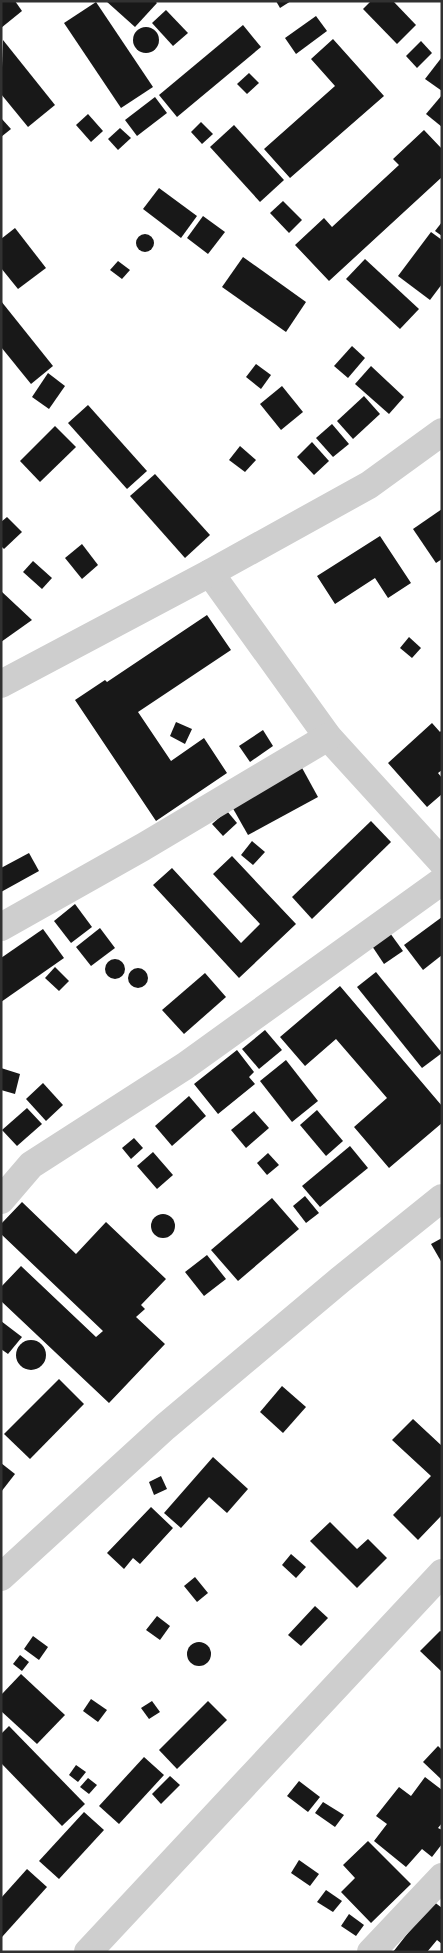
<svg xmlns="http://www.w3.org/2000/svg" width="443" height="1953" font-family="Raleway,sans-serif">
	<rect width="100%" height="100%" fill="#fff"/>
	<g fill="#181818">
		<polygon points="1,1 15,1 22,11 1,28"/>
		<polygon points="106,1 155,1 157,3 135,27"/>
		<polygon points="276,1 291,1 280,8"/>
		<polygon points="371,1 393,1 416,25 397,44 363,9"/>
		<polygon points="96,2 153,87 121,108 64,23"/>
		<polygon points="166,10 188,33 173,46 152,23"/>
		<polygon points="316,16 327,31 296,54 285,38"/>
		<polygon points="243,25 261,47 177,117 159,95"/>
		<circle cx="146" cy="40" r="13"/>
		<polygon points="333,39 384,96 290,178 264,149 335,86 311,59"/>
		<polygon points="3,40 55,105 28,127 1,94"/>
		<polygon points="421,41 432,53 417,68 406,56"/>
		<polygon points="442,57 442,91 425,79"/>
		<polygon points="249,73 259,83 247,94 237,84"/>
		<polygon points="442,95 442,127 426,114"/>
		<polygon points="155,97 167,113 137,136 125,120"/>
		<polygon points="88,114 103,131 91,142 76,125"/>
		<polygon points="1,118 11,129 1,137"/>
		<polygon points="201,122 213,134 202,144 191,132"/>
		<polygon points="234,125 284,180 260,202 210,147"/>
		<polygon points="120,128 131,138 118,150 108,139"/>
		<polygon points="424,130 442,149 442,177 329,281 295,245 324,218 332,227 399,165 393,159"/>
		<polygon points="159,188 197,216 181,238 143,209"/>
		<polygon points="283,201 302,220 289,233 270,213"/>
		<polygon points="203,216 225,232 208,254 187,238"/>
		<polygon points="442,222 442,236 435,231"/>
		<polygon points="15,228 46,268 18,289 1,268 1,239"/>
		<polygon points="431,232 442,240 442,284 430,300 398,276"/>
		<circle cx="145" cy="243" r="9"/>
		<polygon points="243,257 306,302 286,332 222,287"/>
		<polygon points="365,259 419,309 400,329 346,279"/>
		<polygon points="118,261 130,270 122,279 110,270"/>
		<polygon points="1,301 53,366 31,384 1,347"/>
		<polygon points="352,346 365,358 348,378 334,366"/>
		<polygon points="256,364 271,375 261,389 246,377"/>
		<polygon points="371,366 404,397 389,414 355,384"/>
		<polygon points="48,373 65,386 49,409 32,397"/>
		<polygon points="282,386 303,412 281,430 260,404"/>
		<polygon points="364,396 380,414 353,439 337,421"/>
		<polygon points="88,405 147,471 127,489 68,423"/>
		<polygon points="332,424 349,444 333,457 316,438"/>
		<polygon points="55,426 76,447 40,482 20,461"/>
		<polygon points="312,442 329,461 314,475 297,457"/>
		<polygon points="240,446 256,460 245,472 229,460"/>
		<polygon points="155,474 210,535 185,558 130,496"/>
		<polygon points="442,509 442,559 436,563 413,529"/>
		<polygon points="7,517 22,532 4,549 1,546 1,522"/>
		<polygon points="380,536 411,583 388,598 375,578 335,604 317,576"/>
		<polygon points="82,544 98,565 82,579 65,558"/>
		<polygon points="33,561 52,578 42,589 23,572"/>
		<polygon points="1,591 32,620 1,642"/>
		<polygon points="207,615 231,650 138,712 171,761 204,738 227,773 156,821 75,700 105,680 107,682"/>
		<polygon points="409,637 421,648 412,658 400,648"/>
		<polygon points="176,722 192,729 185,744 170,736"/>
		<polygon points="432,723 440,732 442,730 442,770 438,773 442,778 442,794 427,807 388,763"/>
		<polygon points="263,730 273,746 250,762 239,746"/>
		<polygon points="301,766 318,797 248,835 231,805"/>
		<polygon points="227,811 237,823 223,836 212,824"/>
		<polygon points="371,821 391,842 312,919 292,897"/>
		<polygon points="252,841 265,852 253,865 241,855"/>
		<polygon points="29,853 39,871 1,892 1,868"/>
		<polygon points="232,856 296,924 239,978 153,885 172,868 241,943 260,924 213,874"/>
		<polygon points="75,904 92,927 71,943 54,921"/>
		<polygon points="442,917 442,955 423,970 404,945"/>
		<polygon points="100,928 115,948 91,966 76,947"/>
		<polygon points="43,929 64,958 1,1002 1,958"/>
		<polygon points="390,933 403,951 384,964 372,946"/>
		<circle cx="115" cy="969" r="10"/>
		<polygon points="55,967 69,981 59,991 45,978"/>
		<circle cx="138" cy="978" r="10"/>
		<polygon points="376,972 442,1053 422,1068 357,987"/>
		<polygon points="205,973 226,997 184,1034 162,1010"/>
		<polygon points="340,986 442,1106 442,1123 389,1168 354,1127 387,1098 336,1039 305,1066 280,1037"/>
		<polygon points="265,1030 282,1050 259,1069 242,1049"/>
		<polygon points="237,1050 254,1072 249,1077 255,1084 218,1114 194,1084"/>
		<polygon points="286,1060 318,1101 292,1122 260,1081"/>
		<polygon points="1,1068 20,1074 15,1094 1,1090"/>
		<polygon points="43,1083 63,1105 46,1121 26,1099"/>
		<polygon points="189,1096 206,1116 172,1146 155,1126"/>
		<polygon points="27,1108 42,1124 17,1146 2,1130"/>
		<polygon points="317,1110 343,1141 326,1156 300,1125"/>
		<polygon points="254,1111 269,1128 246,1148 231,1130"/>
		<polygon points="134,1138 143,1148 131,1159 122,1148"/>
		<polygon points="350,1146 368,1168 320,1207 302,1186"/>
		<polygon points="153,1152 173,1175 157,1189 137,1166"/>
		<polygon points="268,1153 279,1165 267,1175 257,1163"/>
		<polygon points="305,1196 319,1213 306,1223 293,1206"/>
		<polygon points="272,1198 299,1229 238,1281 211,1250"/>
		<polygon points="22,1202 76,1254 106,1222 166,1279 141,1305 145,1309 136,1317 165,1344 109,1403 1,1301 1,1287 21,1266 96,1337 103,1331 1,1234 1,1224"/>
		<circle cx="163" cy="1226" r="12"/>
		<polygon points="442,1238 442,1263 431,1244"/>
		<polygon points="207,1255 226,1279 204,1296 185,1272"/>
		<polygon points="1,1321 22,1337 8,1354 1,1349"/>
		<circle cx="31" cy="1355" r="15"/>
		<polygon points="59,1379 84,1404 30,1459 4,1434"/>
		<polygon points="282,1386 306,1407 283,1433 260,1412"/>
		<polygon points="413,1419 442,1446 442,1515 418,1540 393,1515 431,1476 392,1440"/>
		<polygon points="213,1457 248,1489 227,1513 209,1497 181,1528 164,1513"/>
		<polygon points="1,1463 15,1474 1,1492"/>
		<polygon points="161,1476 167,1489 154,1495 149,1482"/>
		<polygon points="151,1507 173,1528 140,1564 133,1558 124,1569 107,1553"/>
		<polygon points="330,1522 357,1549 368,1539 387,1558 357,1588 310,1541"/>
		<polygon points="291,1554 306,1567 296,1578 282,1565"/>
		<polygon points="195,1577 208,1593 197,1602 184,1586"/>
		<polygon points="315,1606 328,1618 301,1646 288,1635"/>
		<polygon points="157,1616 170,1626 160,1640 146,1630"/>
		<polygon points="440,1631 442,1632 442,1672 420,1651"/>
		<polygon points="33,1636 48,1647 39,1660 24,1649"/>
		<circle cx="199" cy="1654" r="12"/>
		<polygon points="20,1655 29,1662 22,1671 13,1664"/>
		<polygon points="21,1674 65,1715 37,1744 1,1711 1,1695"/>
		<polygon points="91,1699 107,1710 98,1722 83,1711"/>
		<polygon points="152,1701 160,1712 149,1719 141,1708"/>
		<polygon points="208,1701 227,1720 177,1769 159,1750"/>
		<polygon points="9,1726 85,1804 62,1826 1,1763 1,1734"/>
		<polygon points="438,1746 442,1750 442,1780 423,1762"/>
		<polygon points="144,1757 164,1775 119,1824 99,1806"/>
		<polygon points="76,1765 86,1772 78,1782 69,1775"/>
		<polygon points="170,1776 180,1785 161,1804 152,1794"/>
		<polygon points="425,1777 442,1790 442,1823 438,1828 442,1830 442,1844 432,1857 422,1849 406,1867 374,1841 387,1824 376,1816 399,1787 411,1796"/>
		<polygon points="88,1778 97,1785 89,1794 80,1787"/>
		<polygon points="299,1781 320,1797 308,1812 287,1796"/>
		<polygon points="323,1802 344,1815 335,1827 315,1813"/>
		<polygon points="84,1812 104,1830 59,1879 39,1861"/>
		<polygon points="368,1841 411,1884 371,1923 341,1892 355,1878 343,1865"/>
		<polygon points="299,1860 319,1874 310,1886 291,1873"/>
		<polygon points="27,1869 47,1887 2,1937 1,1898"/>
		<polygon points="326,1890 342,1901 333,1912 317,1902"/>
		<polygon points="433,1901 442,1908 442,1944 437,1940 427,1952 393,1952"/>
		<polygon points="349,1914 364,1925 356,1936 341,1926"/>
	</g>
	<g fill="none" stroke-linecap="round" stroke-linejoin="round">
		<g stroke="#cecece" stroke-width="28">
			<polyline points="210,573 328,737 442,862"/>
			<polyline points="1,927 143,847 328,737"/>
			<polyline points="1,1200 31,1165 185,1066 442,881"/>
			<polyline points="1,1577 165,1427 340,1280 442,1198"/>
			<polyline points="88,1952 442,1573"/>
			<polyline points="371,1952 442,1877"/>
		</g>
		<polyline stroke="#cecece" stroke-width="28" points="1,684 210,573 369,485 442,432"/>
	</g>
	<rect width="443" height="1953" fill="none" stroke="#313131" stroke-width="5"/>
</svg>
